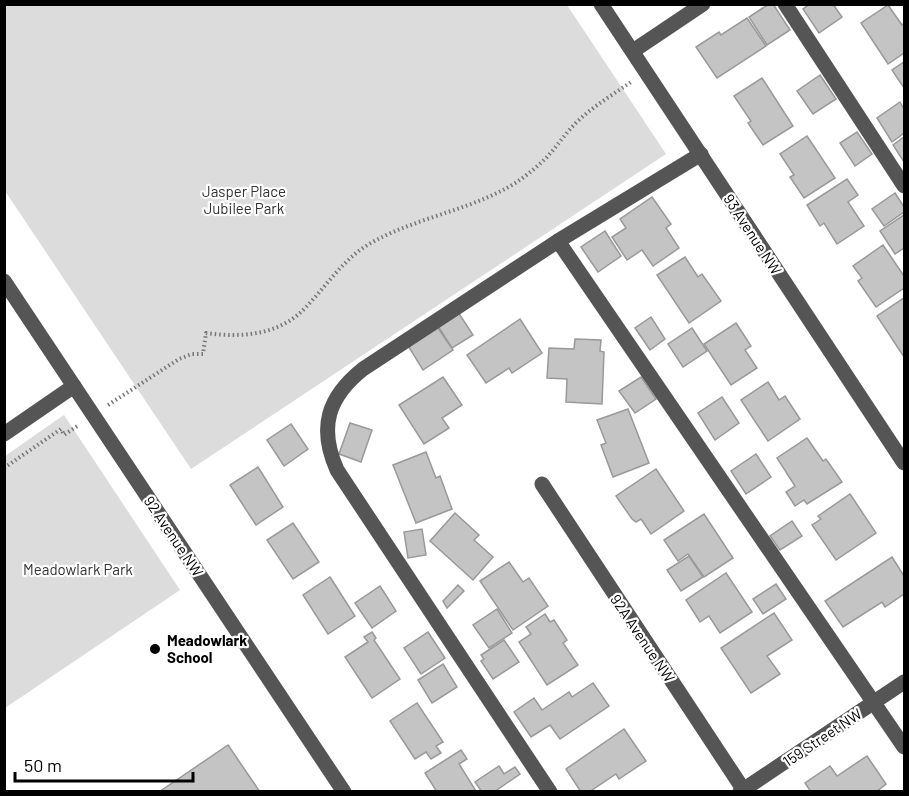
<svg xmlns="http://www.w3.org/2000/svg" width="909" height="796" font-family="Barlow,sans-serif">
	<rect width="100%" height="100%" fill="#fff"/>
	<g fill="#dcdcdc">
		<polygon points="4,5 567,5 666,154 191,469 5,191"/>
		<polygon points="64,415 180,590 5,708 5,456"/>
	</g>
	<g fill="#c4c4c4" stroke="#999" stroke-width="1.5">
		<polygon points="769,4 773,4 790,30 767,45 749,17"/>
		<polygon points="810,4 833,4 842,17 819,33 803,9"/>
		<polygon points="888,5 902,25 904,23 904,53 888,64 861,23"/>
		<polygon points="747,18 766,46 717,78 696,47 719,32 721,35"/>
		<polygon points="904,62 904,88 892,70"/>
		<polygon points="820,75 836,99 813,114 797,91"/>
		<polygon points="762,78 793,126 763,145 748,123 751,121 734,96"/>
		<polygon points="900,102 904,109 904,133 892,142 877,118"/>
		<polygon points="857,132 872,154 855,166 840,143"/>
		<polygon points="807,136 835,178 804,198 790,177 794,175 780,154"/>
		<polygon points="904,137 904,162 893,145"/>
		<polygon points="847,179 858,195 848,202 864,226 837,244 824,223 820,226 807,205"/>
		<polygon points="895,193 904,207 904,212 884,226 872,209"/>
		<polygon points="652,197 671,224 666,228 679,248 653,266 642,250 627,260 612,237 626,228 620,219"/>
		<polygon points="904,215 904,248 895,254 880,231"/>
		<polygon points="605,231 621,256 598,272 581,247"/>
		<polygon points="883,245 904,276 904,288 876,307 858,281 862,278 853,266"/>
		<polygon points="685,257 698,277 702,274 721,301 689,323 657,275"/>
		<polygon points="904,298 904,357 877,316"/>
		<polygon points="456,309 473,335 452,348 436,323"/>
		<polygon points="651,317 665,339 650,350 635,328"/>
		<polygon points="520,319 542,353 512,373 509,368 486,383 467,355"/>
		<polygon points="736,323 751,346 745,350 757,368 731,385 704,344"/>
		<polygon points="436,325 453,350 423,370 407,344"/>
		<polygon points="692,328 707,351 683,367 668,344"/>
		<polygon points="575,339 601,340 600,351 604,352 602,404 566,402 567,379 547,378 549,348 574,349"/>
		<polygon points="443,377 462,405 442,418 449,428 424,444 399,405"/>
		<polygon points="641,377 656,399 635,413 619,391"/>
		<polygon points="768,382 779,400 785,396 800,419 768,441 741,400"/>
		<polygon points="722,397 739,423 715,440 698,413"/>
		<polygon points="628,409 649,463 613,477 601,445 606,443 597,420"/>
		<polygon points="350,423 372,430 361,462 339,454"/>
		<polygon points="291,424 308,449 284,466 267,440"/>
		<polygon points="807,438 823,461 826,459 842,482 807,504 804,500 795,506 786,492 795,486 777,458"/>
		<polygon points="426,452 436,478 440,476 452,509 416,523 393,465"/>
		<polygon points="756,454 771,477 746,494 731,471"/>
		<polygon points="258,467 283,507 256,525 230,485"/>
		<polygon points="656,469 684,511 651,534 641,519 636,522 632,519 616,496"/>
		<polygon points="850,494 876,533 836,560 812,525 821,519 818,516"/>
		<polygon points="455,513 479,535 474,540 493,557 473,580 430,541"/>
		<polygon points="704,514 733,558 704,577 688,554 678,561 664,540"/>
		<polygon points="792,521 802,536 780,550 770,536"/>
		<polygon points="293,523 319,562 293,579 267,540"/>
		<polygon points="422,529 426,555 408,558 404,532"/>
		<polygon points="689,556 703,577 681,591 667,570"/>
		<polygon points="892,557 904,576 904,594 885,607 882,602 843,627 825,601"/>
		<polygon points="509,562 523,582 529,578 548,606 513,630 480,581"/>
		<polygon points="726,573 752,612 720,633 709,616 700,622 686,600"/>
		<polygon points="330,577 355,616 328,634 303,595"/>
		<polygon points="776,584 786,599 763,614 753,599"/>
		<polygon points="458,585 464,591 447,608 443,601"/>
		<polygon points="380,586 396,611 372,628 355,603"/>
		<polygon points="497,609 512,633 489,648 473,625"/>
		<polygon points="774,613 792,640 767,656 780,674 751,693 721,648"/>
		<polygon points="545,614 550,622 554,620 567,640 563,643 578,665 547,685 519,642 531,634 526,627"/>
		<polygon points="372,632 376,638 374,640 400,679 372,698 345,657 368,642 364,637"/>
		<polygon points="428,632 445,658 421,674 404,648"/>
		<polygon points="504,640 519,662 493,679 481,661 484,659 481,655"/>
		<polygon points="443,664 457,687 432,703 418,680"/>
		<polygon points="593,683 609,706 560,739 550,725 531,737 514,712 534,698 542,710 569,692 572,697"/>
		<polygon points="417,703 443,742 436,746 441,753 431,759 426,752 415,759 390,721"/>
		<polygon points="624,729 646,761 619,779 616,774 589,792 581,792 566,769"/>
		<polygon points="228,745 260,792 159,792"/>
		<polygon points="461,750 467,759 459,764 476,791 437,792 425,773"/>
		<polygon points="867,756 886,784 876,792 811,792 805,783 830,766 837,776"/>
		<polygon points="499,766 504,774 515,767 520,774 494,792 482,792 475,782"/>
	</g>
	<g fill="none" stroke-linecap="round" stroke-linejoin="round">
		<g stroke="#777" stroke-width="4" stroke-dasharray="1.5 3" stroke-linecap="butt">
			<path d="M108 405 179 359 192 354H203L206 333C243 338 281 335 307 306 325 287 339 266 360 250 400 222 459 213 503 190 519 182 534 170 547 157 558 145 567 131 579 120 595 105 614 94 631 82"/>
			<polyline points="4,468 61,429 64,435 79,425"/>
		</g>
		<g stroke="#555" stroke-width="15">
			<polyline points="601,4 904,463"/>
			<polyline points="785,4 904,186"/>
			<polyline points="633,51 703,4"/>
			<polyline points="558,241 904,747"/>
			<polyline points="4,281 344,792"/>
			<polyline points="4,434 74,386"/>
			<polyline points="542,484 745,792"/>
			<path d="M550 792 337 470C318 427 328 397 363 369L558 241 701 154"/>
			<polyline points="740,792 904,682"/>
		</g>
	</g>
	<circle fill="#000" stroke="#fff" stroke-width="2" cx="155" cy="649" r="6"/>
	<g text-anchor="middle" dominant-baseline="central" stroke-width="4.5" stroke-linejoin="round" paint-order="stroke">
		<g font-size="15" fill="#333" stroke="#fff">
			<text x="244" y="191">Jasper Place<tspan x="244" dy="17">Jubilee Park</tspan></text>
			<text x="78" y="569">Meadowlark Park</text>
		</g>
		<g font-size="15" fill="#000" stroke="#fff">
			<text transform="translate(753 234) rotate(57)">93 Avenue NW</text>
			<text transform="translate(174 536) rotate(56)">92 Avenue NW</text>
			<text transform="translate(643 638) rotate(56)">92A Avenue NW</text>
			<text transform="translate(822 737) rotate(-34)">159 Street NW</text>
		</g>
		<g font-size="15" font-weight="bold" fill="#000" stroke="#fff" text-anchor="start">
			<text x="167" y="640">Meadowlark<tspan x="167" dy="17">School</tspan></text>
		</g>
	</g>
	<rect width="909" height="796" fill="none" stroke="#000000" stroke-width="12"/>
	<path d="M15 772v9h178v-9" fill="none" stroke="#000000" stroke-width="3"/>
	<text x="24" y="772" font-size="18" fill="#000000" stroke="#ffffff" stroke-width="4.5" paint-order="stroke">50 m</text>
</svg>
